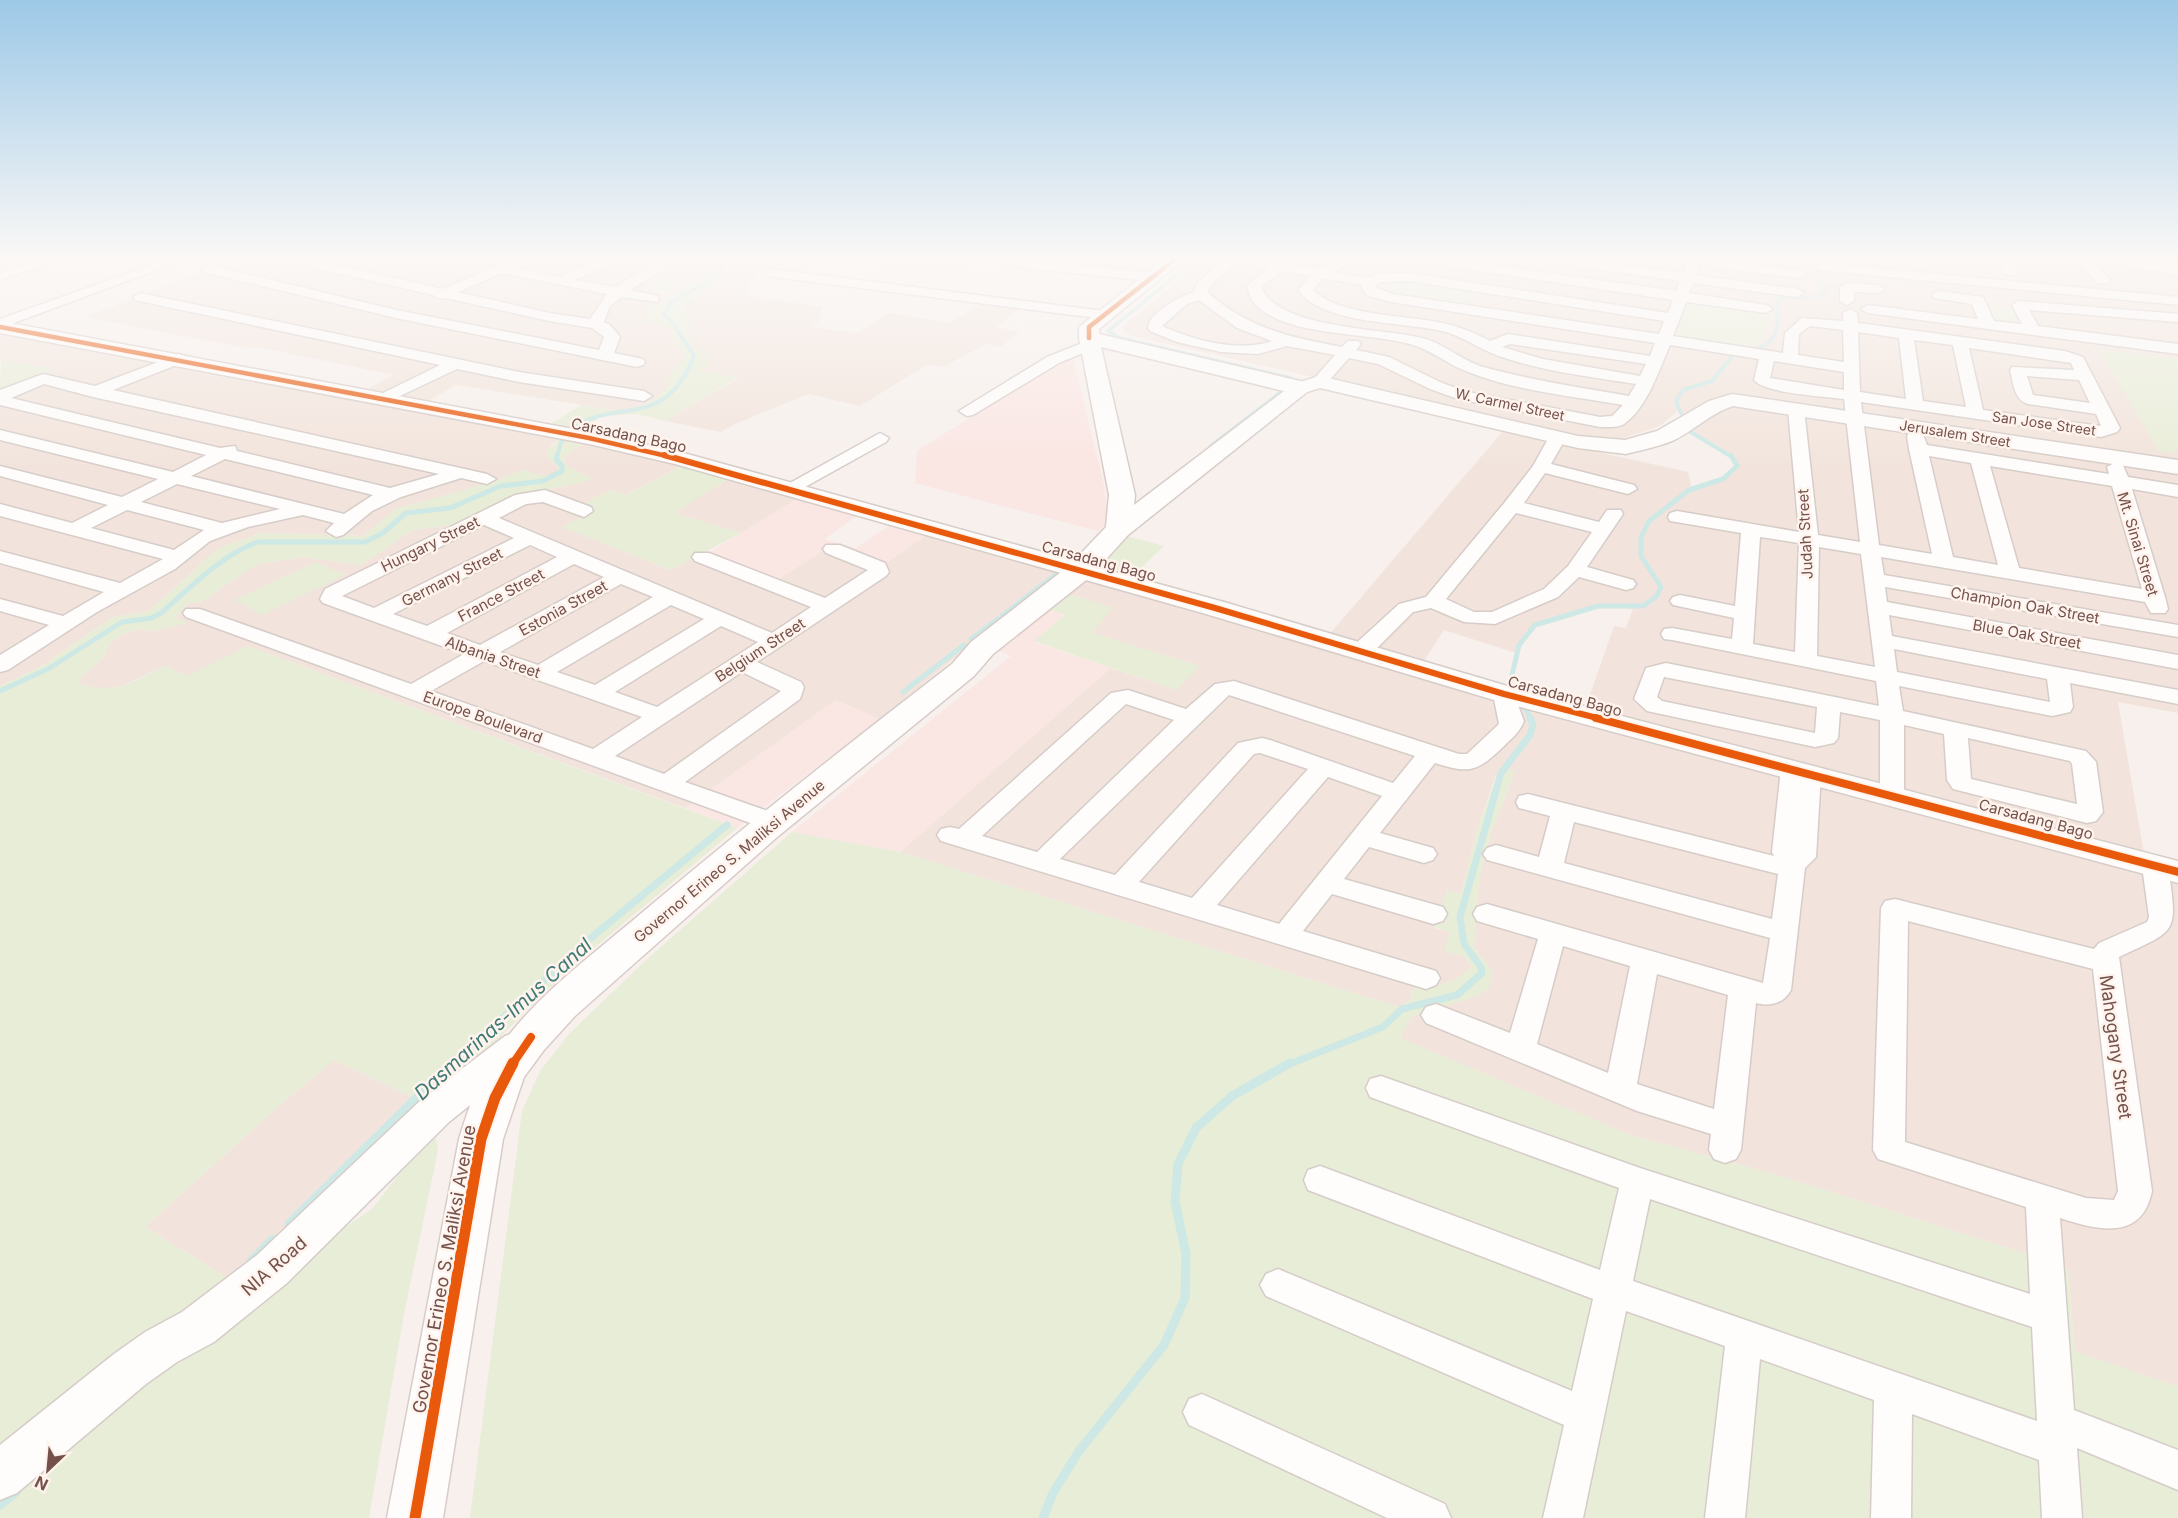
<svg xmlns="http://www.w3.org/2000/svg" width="2178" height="1518" font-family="Inter,sans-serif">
	<rect width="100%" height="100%" fill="#f7f0ec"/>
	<g fill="#f2e4dc">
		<polygon points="238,257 373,257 451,272 488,257 717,257 694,282 648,308 667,326 685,360 663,380 671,382 659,398 627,412 456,385 423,404 362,392 393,375 264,348 247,348 85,317"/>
		<polygon points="732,257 766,257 743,295 822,307 818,322 812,327 856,333 889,313 951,323 985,301 1023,306 996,327 1019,332 1001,347 986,344 943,367 928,364 860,406 808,394 735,424 721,432 665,421 738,378 703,371 693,349 680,307 725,279 725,262"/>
		<polygon points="801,257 1069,257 1152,267 1135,281 970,262 958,274"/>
		<polygon points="1207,257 2178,257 2178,359 2100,350 2159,450 2178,453 2178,713 2118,702 2144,854 1585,709 1614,626 1626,628 1633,609 1599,606 1535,625 1516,653 1444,630 1422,664 1328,636 1503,431 1688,472 1692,488 1715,483 1733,474 1737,466 1731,455 1683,428 1679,410 1660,426 1623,438 1584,438 1140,338 1123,332 1123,326"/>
		<polygon points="0,331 559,439 551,445 548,458 557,465 559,471 548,477 522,470 499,480 396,509 363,536 262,533 220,547 149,611 113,617 40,667 0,686 0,391 52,369 0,360"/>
		<polygon points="583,444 682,466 625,495 611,490 582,505 594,511 563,527 670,570 705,551 777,580 832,545 886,563 929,533 1065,570 879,719 836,700 685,808 248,646 187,677 165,666 126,684 105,690 78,684 82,677 103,658 110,643 123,634 140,629 153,631 186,623 175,618 190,602 199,603 257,564 304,557 361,565 412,530 461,524 515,496 580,483 590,478 563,464 567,454"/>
		<polygon points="730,478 800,497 741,533 673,513"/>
		<polygon points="1083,576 2178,878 2178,1387 2075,1352 2068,1267 1777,1175 1630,1135 1399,1038 1412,1016 1438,1007 1493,973 1474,947 1479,880 1490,836 1515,771 1496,775 1476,833 1461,894 1447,890 1434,928 1451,932 1445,951 1464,956 1472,967 1457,979 1435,987 1399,1007 900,852 1111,668 1176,690 1199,666 1091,633 1063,592"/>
		<polygon points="334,1060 427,1104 239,1285 145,1227 276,1108"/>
	</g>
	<g fill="#fae6e3">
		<polygon points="1072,354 1103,481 1109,521 1098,531 915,483 917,451"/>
		<polygon points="800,497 859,514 825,539 855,549 893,523 929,533 886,563 832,545 777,580 708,553"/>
		<polygon points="1045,607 1065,614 1035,642 1111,668 900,852 792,832 1011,656 993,648"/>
		<polygon points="836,700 879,719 737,828 685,808"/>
	</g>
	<g fill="#e8edd7">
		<polygon points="373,257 488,257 451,272"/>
		<path d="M717 257H732L725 262V279L681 307 693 320 689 333 693 349 708 355 710 361 703 371 738 377 665 421 637 414 602 416 577 432 546 427 581 405C621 411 643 418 671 382L662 381 685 359 667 326 648 322V308L694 282Z"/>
		<polygon points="667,274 692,278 664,295 639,292"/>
		<polygon points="1404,280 1476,291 1465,306 1392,295 1376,288 1377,283"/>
		<polygon points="1689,300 1773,313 1764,340 1745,350 1674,339"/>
		<polygon points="1985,305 2015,308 2022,325 1992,322"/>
		<polygon points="2099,350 2178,359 2178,453 2159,451"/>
		<polygon points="1,360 54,369 0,391"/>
		<path d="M559 439 583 444 567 454 563 464 591 478 580 483 515 496 461 524 412 530 361 565 304 557 257 564 199 603 190 602 175 618 187 623 153 631 140 629 123 634 110 643 103 658 82 677 79 684C119 694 129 683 165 666L187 676 248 646 737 828 568 970 498 1039 427 1104 334 1060 276 1108 145 1227 239 1285 0 1464V686L40 667 113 617 149 611 220 547 262 533 363 536 396 509 498 480 522 470 549 477 559 470 558 467 548 458 547 451Z"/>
		<polygon points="682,466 730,478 674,513 741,533 671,570 562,527 593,511 581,505 611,490 626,495"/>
		<polygon points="1127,536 1164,546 1130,578 1091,568"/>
		<polygon points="316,562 345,575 262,615 234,600"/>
		<polygon points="1063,592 1113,608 1092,633 1200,666 1176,690 1034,641 1065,615 1045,607"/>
		<path d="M1500 767 1515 771 1490 836 1479 880 1474 947 1493 973 1488 990 1469 999 1412 1016 1400 1038 1630 1135 1777 1175 2068 1267 2075 1351 2178 1387V1518H470L522 1111 540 1071 569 1034 646 960 792 832 900 852 1399 1007 1408 1002 1415 984C1441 988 1451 984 1472 967L1464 956 1444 951 1450 932 1434 927 1447 890 1461 894 1476 833Z"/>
		<polygon points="435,1134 438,1150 404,1314 369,1518 0,1518 0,1494 338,1232 372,1209 397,1177 415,1146"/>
	</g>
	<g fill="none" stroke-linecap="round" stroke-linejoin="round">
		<g stroke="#cde8e5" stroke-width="4">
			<polyline points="1199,257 1108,331 1119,338 1290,378"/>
			<path d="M1752 351C1784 341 1776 324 1778 298L1820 297 1826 288 1798 257"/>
			<polyline points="1681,413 1676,401 1683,390 1712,381 1734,354"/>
			<polyline points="1684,428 1732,457"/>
			<path d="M569 432C615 393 663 435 694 356L671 321 663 315 673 301 716 277 726 257"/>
			<polyline points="1211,446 1281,392"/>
			<polyline points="557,457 562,439"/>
		</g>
		<g stroke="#cde8e5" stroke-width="5">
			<polyline points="1002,616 1059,572"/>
			<polyline points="971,639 998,619"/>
			<polyline points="1509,688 1519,645 1535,625 1598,606 1643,606 1656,597 1661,587 1641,556 1641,537 1649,521 1689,490 1723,479 1737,466 1731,455"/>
			<path d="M0 691 48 669 122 622 152 618 161 613C191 587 220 556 258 542H365L383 533 406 513 450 508 501 486 543 481 562 471V466L556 459 557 455"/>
			<polyline points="903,692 964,645"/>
			<polyline points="1522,703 1531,719"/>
		</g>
		<g stroke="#cde8e5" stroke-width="7">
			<polyline points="451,1065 592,937 727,825"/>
			<polyline points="1287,1065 1383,1027 1402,1009 1457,995 1482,973 1481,967 1464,944 1460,917 1501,773 1530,735 1533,725 1530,718"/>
		</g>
		<g stroke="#cde8e5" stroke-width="9">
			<polyline points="289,1224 452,1063"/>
			<polyline points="251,1261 273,1239"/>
			<polyline points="0,1505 16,1492"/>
			<polyline points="1043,1518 1053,1493 1079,1451 1164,1345 1185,1298 1186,1254 1175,1201 1178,1164 1196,1128 1232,1096 1290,1063"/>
		</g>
		<g stroke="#d6ccc8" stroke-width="3">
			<g id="minor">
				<polygon points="48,257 67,257 0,280 0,272"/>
				<polygon points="174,257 192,257 0,328 0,319"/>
				<path d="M278 257H301L443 289 518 257H535L515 268 560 277 604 257H620L619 260 575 280 616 287 663 257H678L667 267 630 290 658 296V302L621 297 610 306 604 322 610 325 620 337 614 353 643 359 645 362 643 365 637 367 396 318 204 272 202 269 209 265 396 310 599 350 604 337 592 328 549 321 446 298 440 299 433 295 285 261ZM502 273 607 294 590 319 549 313 458 292Z"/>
				<path d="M894 257H956C945 267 905 267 894 257Z"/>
				<polygon points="983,257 1005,257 1151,273 1158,277 1151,281 1015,267 985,260"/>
				<path d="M1215 257H1242L1276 262 1284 257H1298L1290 265 1319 269 1344 257H1359L1334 272 1367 278 1378 274 1409 273 1668 313 1673 300 1411 261 1404 257H1435L1676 291 1680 281 1540 261 1533 257H1566L1683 273 1686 264 1665 261 1658 257H1696L1803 271 1805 274 1798 278 1699 265 1696 275 1797 289 1804 293 1797 297 1693 283 1689 293 1766 305 1773 309 1766 313 1686 302 1673 336 1783 353 1785 333 1802 318 1843 321V313L1850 309 1857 313 1858 323 2065 351 2083 357 2120 428 2117 432 2101 437 1861 402 1879 545 1932 554 1909 449 1907 436 1910 432H1922L1927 445 2109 474 2107 467 2116 462 2122 463 2128 477 2178 485V497L2132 489 2165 597 2168 609 2165 613H2151L2145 602 1881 557 1884 575 2178 625V637L1885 587 1887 602 2178 655V669L1889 615 1892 636 2178 690V704L2070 683 2073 707 2070 712 2052 716 1899 686 1903 711 2086 751 2096 762 2103 812 2096 821 2087 823 1953 789 1947 780 1944 734 1904 725V795L1901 801 1892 803 1883 801 1880 795V720L1840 712 1838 738 1834 743 1815 747 1647 711 1634 699 1646 668 1666 663 1879 706 1876 681 1672 640 1664 639 1661 634 1664 629 1672 628 1732 639 1734 618 1673 605 1670 601 1673 597 1680 595 1735 606 1741 533 1670 521 1668 517 1670 513 1677 511 1799 532 1788 409 1790 405H1802L1804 409 1818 535 1860 542 1844 399C1825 396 1766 394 1754 380L1759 359 1670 345C1659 370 1647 408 1624 424 1618 428 1607 427 1600 427L1458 399 1430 389 1378 364 1349 358 1325 385 1319 387 1311 382 1335 355 1287 346 1258 354 1221 352 1177 342 1150 331 1148 328C1148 313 1181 296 1194 292L1198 282 1222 261ZM1236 263 1268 269 1247 286C1249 291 1250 299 1254 303 1286 339 1374 331 1416 346 1434 352 1449 365 1466 371 1515 391 1571 396 1623 405L1612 416 1600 417 1468 392 1442 383 1389 357 1356 350 1361 344 1358 341H1348L1342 347C1289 337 1250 329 1208 293L1210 286ZM1282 271 1310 276 1298 290C1325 326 1405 321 1446 332 1466 338 1484 352 1505 358 1547 372 1592 377 1636 384L1629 396C1579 387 1529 380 1480 366 1460 359 1443 343 1422 338 1383 328 1277 329 1261 287ZM1323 278 1361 285 1366 295 1391 302 1655 343 1650 356 1508 334 1490 341C1474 333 1459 326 1442 323 1407 315 1338 316 1313 290ZM1409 281 1664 321 1659 334 1393 294 1374 287 1380 282ZM1199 300 1237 328 1272 341C1239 353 1193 340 1162 326L1187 304ZM1810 326 1843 330 1844 362 1798 355 1799 334ZM1858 332 1899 338 1906 399 1860 392ZM1914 340 1953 345 1966 407 1923 401ZM1510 344 1646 364 1640 376 1543 359 1502 347ZM1969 348 2071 363 2074 370 2012 367 2010 370C2013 382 2014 400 2028 404L2096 414 2101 426 1983 410ZM1774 361 1844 372V390L1770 378ZM2027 376 2079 380 2090 403 2033 395ZM1929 456 1971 463 1998 565 1953 557ZM1990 466 2112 486 2142 589 2019 568ZM1760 537 1799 543 1795 652 1753 644ZM1819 547 1861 554 1875 667 1817 656ZM1894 649 2047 679 2050 702 1897 672ZM1664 677 1817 707 1815 733 1662 701 1657 697ZM1968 738 2070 761 2072 764 2077 804 1971 779Z"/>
				<polygon points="1994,257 2008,257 2019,272 2017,275 2007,275"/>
				<polygon points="2038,257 2090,258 2110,280 2108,283 2098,283 2081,265 2044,262 2039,261"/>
				<polygon points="2134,261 2167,263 2178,267 2178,277 2164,271 2129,268 2127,265"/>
				<polygon points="1822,263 2178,297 2178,305 1817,270 1817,264"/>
				<polygon points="771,269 1104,311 1111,315 1104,319 766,276 766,270"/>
				<polygon points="1847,283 1878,285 1885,289 1878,293 1854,292 1854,301 1847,305 1840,301 1840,287"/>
				<polygon points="1939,291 1983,297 1994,321 2022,324 2012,305 2019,301 2178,314 2178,322 2029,310 2038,326 2178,344 2178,354 1868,313 1861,309 1868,305 1978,319 1972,304 1934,298 1932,295"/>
				<polygon points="140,293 519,372 644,391 652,396 644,401 519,382 457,369 383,404 375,399 377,396 440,365 135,300 133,297"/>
				<polygon points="1090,340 1095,342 1098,345 1095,348 1059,363 973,415 967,416 959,411 1047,357"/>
				<path d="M179 354 184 356 187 359 184 362 113 390 487 474 496 479 487 484 461 478 401 497 372 511 343 535 336 537 326 531 334 523 303 515 248 527 210 541 175 569 97 612 8 670 0 672V655L49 625 0 611V599L63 616 104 592 0 563V551L120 583 163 559 0 516V504L72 523 108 505 0 476V466L122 497 158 479 0 440V430L173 472 206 455 0 405V390L43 374 95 386ZM44 384 93 397 439 474 390 488 237 451 235 446 220 448 11 398ZM225 459 373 495 344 514 191 476ZM177 484 280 509 222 523 141 502ZM127 510 204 530 174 550 91 528Z"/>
				<polygon points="880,433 889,438 886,442 796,492 790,493 781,488"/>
				<path d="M1554 438 1563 443 1551 464 1634 485 1637 489 1628 494 1545 473 1524 503 1599 522 1607 510H1621L1623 514 1587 567 1633 580 1636 584 1633 588 1626 590 1579 577 1558 597 1495 624 1464 622 1431 608 1413 612 1369 656H1353L1350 651 1353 646 1399 604 1426 597 1505 502 1533 466 1548 439ZM1516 513 1592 532 1568 566 1544 589 1492 612H1474L1446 599Z"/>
				<path d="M545 490 591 507 593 511 584 517 543 502 526 504 499 518 772 633 811 607 695 561 692 557 695 553H709L825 598 868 570 826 553 823 549 826 545H840L885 563 889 572 886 576 757 662 801 682 804 687 800 699 685 782 782 816 786 822 782 828 773 830 764 828 186 617 183 613 186 609H200L411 684 464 654 323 603 320 599 325 589 515 495ZM484 525 514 538 374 608 342 596ZM530 545 557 557 427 626 393 614ZM574 564 604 577 480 645 447 633ZM621 584 653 597 538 665 500 652ZM671 605 704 619 595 685 557 672ZM721 626 758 642 657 707 615 692ZM484 661 642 717 593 749 431 691ZM742 672 781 691 664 774 615 756Z"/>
				<path d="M1234 681 1459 754H1467L1499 724 1493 694 1496 689H1512L1524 721C1520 732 1511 739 1503 747 1477 772 1470 774 1435 763L1380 833 1433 848 1437 854 1433 860 1424 863 1369 847 1344 879 1443 907 1447 914 1443 921 1433 924 1332 894 1303 931 1436 971 1440 978 1436 985 1426 989 941 841 937 835 941 829 950 827 959 829 1111 693 1128 690 1186 709 1215 684ZM1229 695 1415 756 1393 783 1270 740 1262 738 1238 743 1115 875 1060 859ZM1126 704 1174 720 1037 852 982 836ZM1260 753 1308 769 1192 898 1139 882 1254 754ZM1328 777 1382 796 1279 924 1217 905Z"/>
				<path d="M1793 761 1802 764 1804 768 1818 769 1821 774 1816 857 1805 868 1791 990C1784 1003 1771 1007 1756 1003L1741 1150 1736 1159 1725 1163 1714 1159 1709 1150 1711 1134 1637 1111 1426 1023 1421 1015 1426 1007 1436 1004 1510 1033 1538 939 1477 921 1473 914 1477 907 1487 904 1763 983 1770 938 1487 860 1483 854 1487 848 1496 845 1539 857 1550 816 1519 808 1516 802 1519 796 1528 794 1774 856 1772 852 1781 769 1784 764ZM1574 822 1778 874 1772 919 1564 863ZM1563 946 1630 966 1608 1073 1537 1044ZM1657 974 1728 995 1714 1109 1637 1084Z"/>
				<path d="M2155 857 2164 860 2168 866C2178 935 2178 929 2119 957L2152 1191C2142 1242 2096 1230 2060 1218L2074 1410 2178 1450V1490L2077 1448 2082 1518H2042L2039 1460 1912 1414 1911 1518H1871L1874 1400 1760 1359 1745 1518H1705L1725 1346 1626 1311 1583 1518H1543L1564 1425 1266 1296 1260 1285 1266 1274 1278 1269 1572 1391 1593 1299 1308 1190 1304 1180 1308 1170 1320 1166 1600 1270 1619 1188 1370 1097 1366 1088 1370 1079 1381 1076 1640 1168 2030 1294 2026 1207 1878 1159 1873 1150 1881 908 1885 901 1895 899 2094 949 2099 943 2147 922 2149 917 2142 866 2146 860ZM1908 921 2093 969 2118 1191 2114 1200 2086 1198 1905 1142ZM1650 1199 2032 1327 2037 1421 1633 1281Z"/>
				<polygon points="1202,1394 1445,1504 1451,1518 1387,1518 1189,1425 1183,1412 1189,1399"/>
			</g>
		</g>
		<g stroke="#d6ccc8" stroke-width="3">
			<g id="tertiary">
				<polygon points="0,321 589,432 680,452 1224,602 1514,688 2178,861 2178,883 1494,700 1206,614 675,464 589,444 0,333"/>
				<path d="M1319 376 1578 436 1625 440 1657 431 1709 401 1732 394 2178 460V474L1733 406C1710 413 1693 432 1672 441 1657 447 1641 450 1626 454L1578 448 1320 388 1301 394 1294 392 1291 388 1294 384Z"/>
				<polygon points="518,1032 531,1036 537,1046 531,1056 449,1122 287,1283 214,1342 177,1362 146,1384 17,1493 0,1500 0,1445 114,1354 145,1332 182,1312 257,1255 421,1100 505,1036"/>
			</g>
		</g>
		<g stroke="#d8ccc9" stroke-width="3">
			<path id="secondary" d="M1167 257H1187L1099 329V334L1309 383 1312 388 1128 535 1090 577 993 654 974 676 776 838 575 1016 544 1050 524 1077 503 1139 443 1518H387L459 1139C469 1106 481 1072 502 1044 540 992 595 953 644 911 745 826 848 744 952 664L971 642 1070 565 1106 527 1109 495 1079 338V327ZM1101 347 1284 391 1134 505 1135 495Z"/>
		</g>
		<use href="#minor" fill="#fefdfc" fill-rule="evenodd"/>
		<use href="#tertiary" fill="#fefdfc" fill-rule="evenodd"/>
		<use href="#secondary" fill="#fefdfc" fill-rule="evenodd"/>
		<g stroke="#fff4ed" stroke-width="7">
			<g id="cycleway-far3">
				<polyline points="0,327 589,438 671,457"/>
				<polyline points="1089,338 1089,327 1178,257"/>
			</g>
		</g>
		<g stroke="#fff4ed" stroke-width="9">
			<polyline id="cycleway-far2" points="664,455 1215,608 1504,694 1601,719"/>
		</g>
		<g stroke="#fff4ed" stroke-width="12">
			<g id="cycleway-far1">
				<polyline points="1596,718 2178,872"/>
				<polyline points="512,1065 531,1037"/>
			</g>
		</g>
		<g stroke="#fff4ed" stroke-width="15">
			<polyline id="cycleway" points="415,1518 481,1139 495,1098 513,1063"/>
		</g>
		<use href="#cycleway-far3" stroke="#e8590c" stroke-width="4.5"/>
		<use href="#cycleway-far2" stroke="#e8590c" stroke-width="6"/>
		<use href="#cycleway-far1" stroke="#e8590c" stroke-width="8"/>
		<use href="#cycleway" stroke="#e8590c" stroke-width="11"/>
	</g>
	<linearGradient id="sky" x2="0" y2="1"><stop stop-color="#9dc9e7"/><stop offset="0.55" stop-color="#fbf8f6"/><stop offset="1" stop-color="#fbf8f6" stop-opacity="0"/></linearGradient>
	<rect width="2178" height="469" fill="url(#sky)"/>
	<g text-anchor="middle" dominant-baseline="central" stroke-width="5" stroke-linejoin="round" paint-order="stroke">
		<g font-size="14" fill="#75514c" stroke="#fff4ed">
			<text transform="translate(1510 404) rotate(12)">W. Carmel Street</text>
			<text transform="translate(2044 423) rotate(8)">San Jose Street</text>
			<text transform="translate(1955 433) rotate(9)">Jerusalem Street</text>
		</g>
		<g font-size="15" fill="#75514c" stroke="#fff4ed">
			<text transform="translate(629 435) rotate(12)">Carsadang Bago</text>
			<text transform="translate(1805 534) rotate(-93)">Judah Street</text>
			<text transform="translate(430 544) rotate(-26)">Hungary Street</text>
			<text transform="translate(2138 544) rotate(73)">Mt. Sinai Street</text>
			<text transform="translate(1099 561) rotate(15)">Carsadang Bago</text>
			<text transform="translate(452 577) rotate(-27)">Germany Street</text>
			<text transform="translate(501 595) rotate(-28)">France Street</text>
			<text transform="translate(2025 605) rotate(10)">Champion Oak Street</text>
			<text transform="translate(563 608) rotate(-29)">Estonia Street</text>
			<text transform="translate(2027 634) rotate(10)">Blue Oak Street</text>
			<text transform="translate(760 650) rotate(-33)">Belgium Street</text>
			<text transform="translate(493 657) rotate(19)">Albania Street</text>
			<text transform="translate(1565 696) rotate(15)">Carsadang Bago</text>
			<text transform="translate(483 717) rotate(20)">Europe Boulevard</text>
			<text transform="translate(2036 819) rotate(15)">Carsadang Bago</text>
			<text transform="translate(729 861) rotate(-40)">Governor Erineo S. Maliksi Avenue</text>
		</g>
		<g font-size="18" fill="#75514c" stroke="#fff4ed">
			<text transform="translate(2116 1047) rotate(82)">Mahogany Street</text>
			<text transform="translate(274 1266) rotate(-41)">NIA Road</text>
			<text transform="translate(444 1269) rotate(-80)">Governor Erineo S. Maliksi Avenue</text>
		</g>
		<g font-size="20" font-style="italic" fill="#407a76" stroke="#fff4ed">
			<text transform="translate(503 1019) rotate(-42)">Dasmarinas-Imus Canal</text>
		</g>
	</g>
	<g transform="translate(48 1470) rotate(206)" stroke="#fff4ed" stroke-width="4.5" paint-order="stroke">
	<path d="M0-4.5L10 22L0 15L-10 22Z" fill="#75514c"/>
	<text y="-9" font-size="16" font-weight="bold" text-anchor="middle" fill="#75514c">N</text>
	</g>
</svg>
